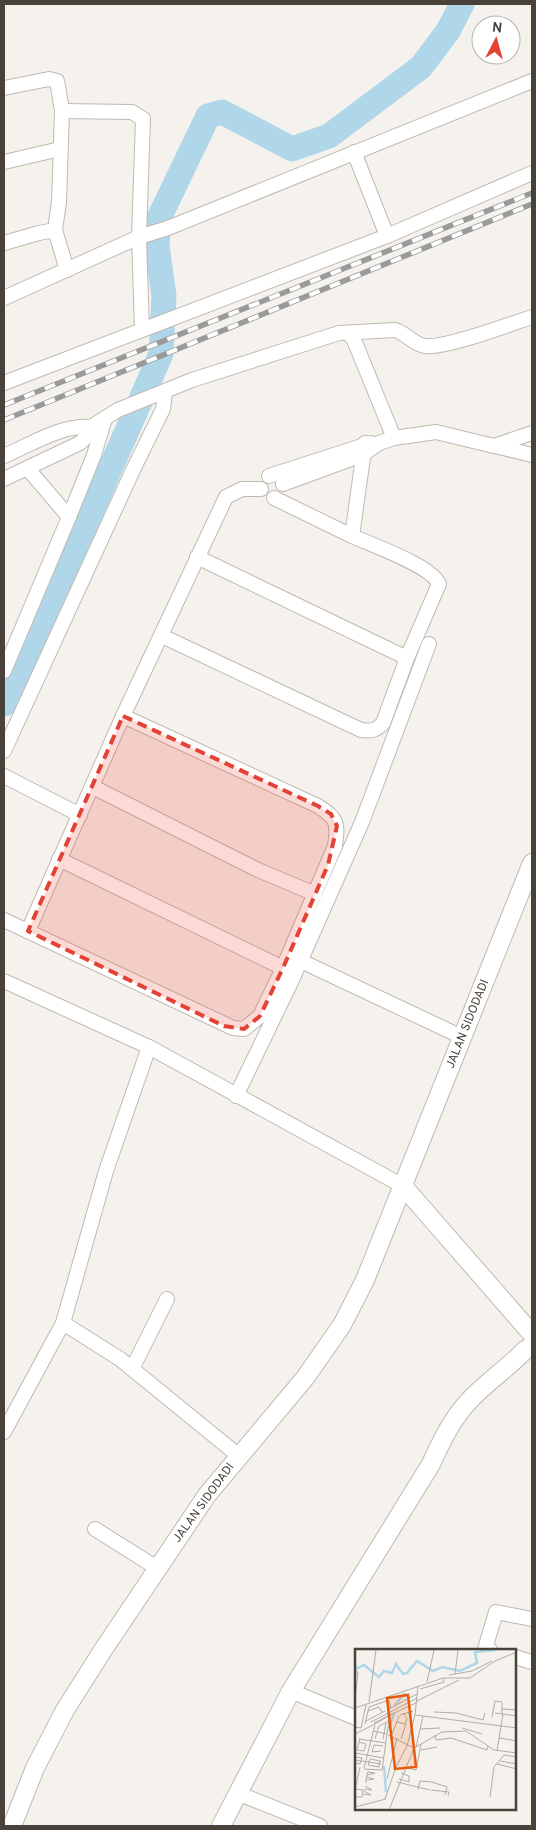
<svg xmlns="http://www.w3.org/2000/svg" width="536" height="1830" font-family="Overpass,sans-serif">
	<rect width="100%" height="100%" fill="#f5f2ed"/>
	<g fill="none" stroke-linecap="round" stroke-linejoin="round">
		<polyline stroke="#b0d6ea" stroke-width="25" points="4,704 42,623 161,354 164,296 157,246 159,218 208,116 222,112 292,149 329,136 421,67 448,31 462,4"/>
		<g stroke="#bfb9b0" stroke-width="16">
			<g id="minor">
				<polyline points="4,88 49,79 57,81 62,111 59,202 55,230 67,270"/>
				<polyline points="62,111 132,112 143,119 139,237 142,330"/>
				<polyline points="354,152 387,236"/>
				<polyline points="4,162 60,149"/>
				<polyline points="4,243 39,233 55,230"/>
				<polyline points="4,298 139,237 168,228 532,81"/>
				<polyline points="348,333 354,340 394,438"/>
				<polyline points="4,383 387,236 532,173"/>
				<path d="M91 427 118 410 192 380 339 333 395 330C406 333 414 345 425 346 445 349 510 324 532 317"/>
				<polyline points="495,446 532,455"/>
				<path d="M4 456C32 444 60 425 91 427L87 436 80 443 4 479"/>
				<polyline points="269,476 371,443"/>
				<polyline points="283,484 362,455 379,443 394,438 436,432 494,446 532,433"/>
				<polyline points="274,498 352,536"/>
				<polyline points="69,517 94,455 105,418"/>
				<polyline points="197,557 407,658"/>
				<path d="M162 636 361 730C371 731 376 731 383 723L407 658 439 584C432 566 372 545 352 536L365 443"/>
				<polyline points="4,671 69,517 28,469"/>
				<polyline points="4,751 133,470 163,409 165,392"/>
				<polyline points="4,776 80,815"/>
				<polyline points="93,787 258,870 315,894"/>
				<path d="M59 859 283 968 335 846C338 823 338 819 318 806L123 716"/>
				<polyline points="4,920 233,1028 244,1029 260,1016 283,968"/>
				<polyline points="28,931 123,716 226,497 242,489 261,489"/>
				<polyline points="301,961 462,1037"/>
				<polyline points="4,981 149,1047 403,1186"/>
				<polyline points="236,1096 292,980 362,822 429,644"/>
				<polyline points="63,1323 120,1359 239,1456"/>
				<polyline points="132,1369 167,1299"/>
				<polyline points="4,1432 63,1323 106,1171 149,1047"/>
				<polyline points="95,1529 157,1568"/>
				<polyline points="490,1650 485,1649 496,1612 532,1619"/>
				<polyline points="515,1657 532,1662"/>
				<polyline points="291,1691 356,1718"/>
				<polyline points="237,1793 320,1826"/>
			</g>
		</g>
		<g stroke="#bfb9b0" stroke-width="20">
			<g id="tertiary">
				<polyline points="403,1186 532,1334"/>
				<polyline points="12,1826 35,1768 65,1710 103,1650 207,1495 305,1378 342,1325 365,1280 532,863"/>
				<path d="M221 1826 291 1691 431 1464C441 1442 451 1421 467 1403 485 1383 507 1369 525 1350L532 1346"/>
			</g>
		</g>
		<use href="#minor" stroke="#fff" stroke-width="14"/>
		<use href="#tertiary" stroke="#fff" stroke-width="18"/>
		<g stroke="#9a9a9a" stroke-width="5.5">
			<g id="rail">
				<polyline points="4,405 532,193"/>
				<polyline points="4,420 532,204"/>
			</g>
		</g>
		<use href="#rail" stroke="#fff" stroke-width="4" stroke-dasharray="11" stroke-linecap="butt"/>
	</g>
	<path fill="#e44234" fill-opacity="0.2" stroke="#e44234" stroke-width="4" stroke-dasharray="10 6" stroke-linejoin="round" d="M123 716 318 806 331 814 337 826 328 865 283 968 260 1016 244 1029 224 1026 28 931Z"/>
	<g text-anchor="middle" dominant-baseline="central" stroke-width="5" stroke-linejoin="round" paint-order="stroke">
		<g font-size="12" fill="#49423b" stroke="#fff">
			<text transform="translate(468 1024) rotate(-68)">JALAN SIDODADI</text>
			<text transform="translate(204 1503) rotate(-54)">JALAN SIDODADI</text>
		</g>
	</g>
	<g transform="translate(355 1649)">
		<rect width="161" height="161" fill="#f5f2ed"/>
		<path fill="none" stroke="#b0d6ea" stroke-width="2.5" d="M0 12 1 20 9 16 24 28 29 22 37 24 41 15 48 25 52 24 62 12 78 22 87 18 105 22 122 14 120 3 140 1M39 57 50 44M34 79 39 64M29 117 31 143"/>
		<path fill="none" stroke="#b0aca6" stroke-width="1" d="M0 23H3L0 50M100 25 103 1M94 26 117 22 137 12M72 33 79 1M65 40 89 33 88 30M62 52 104 31M14 53 21 1M14 58 34 51 36 59M0 59 88 29H115L140 12 162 3M147 60 162 61M32 61 62 45M13 62 24 58 27 63M79 63 101 64 128 71 130 64M140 64 162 67M37 65 61 54M45 66 58 62 53 64M60 66 162 79M137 68 140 52 147 53V65M11 72 30 62M16 73 62 49M41 73 50 75 52 70 48 64M19 74 37 65 20 75M10 75 14 58M0 78 6 79 11 56M107 79 127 85M65 80 85 79M18 82 32 85 35 67M0 85 20 75M37 85 44 67M33 86 59 99 87 83 111 82 139 101 162 104M80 86 81 91 96 89 132 101 133 97M144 89 162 92M4 90 31 94M20 90 24 77 34 72M28 90 31 74M46 90 51 75M4 93 11 95 9 102 2 101 5 89M61 98 68 67M66 101 82 98M26 102 17 103 19 96 28 97M142 102 148 65M0 104 29 109M0 108 7 109 5 115 0 114M0 111 26 115M25 112 24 118 13 116 15 110H16L25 112H26M145 112 162 115M142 115 162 120M49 118 61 121 66 95M9 119 20 76M9 120 27 121 32 85M32 130 42 89M44 130 54 133V127L46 124M11 131 19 130 12 128M42 133 75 141M11 134V131L12 126 13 123 20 124 12 126M0 140 8 141 7 148H0M9 140 17 141 10 137M0 141 5 118M63 141 65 132 77 133 92 138 90 146M76 141 94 143 93 147M8 145 16 146 9 142M135 148 139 118 149 106 162 108M30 150 41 118 52 97 60 66 63 37M0 158 31 150M34 161 59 99"/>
		<path fill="#e8590c" fill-opacity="0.15" stroke="#e8590c" stroke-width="2.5" d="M53 46 61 118 40 120 32 49Z"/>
		<rect width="161" height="161" fill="none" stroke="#49423b" stroke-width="2.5"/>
	</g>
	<rect width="536" height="1830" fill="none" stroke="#49423b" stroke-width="10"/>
	<g transform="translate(496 40) rotate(6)"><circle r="24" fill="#ffffff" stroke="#b6b3b1"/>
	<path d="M0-4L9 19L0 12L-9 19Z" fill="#e44234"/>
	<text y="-8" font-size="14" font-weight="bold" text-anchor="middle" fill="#49423b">N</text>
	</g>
</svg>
